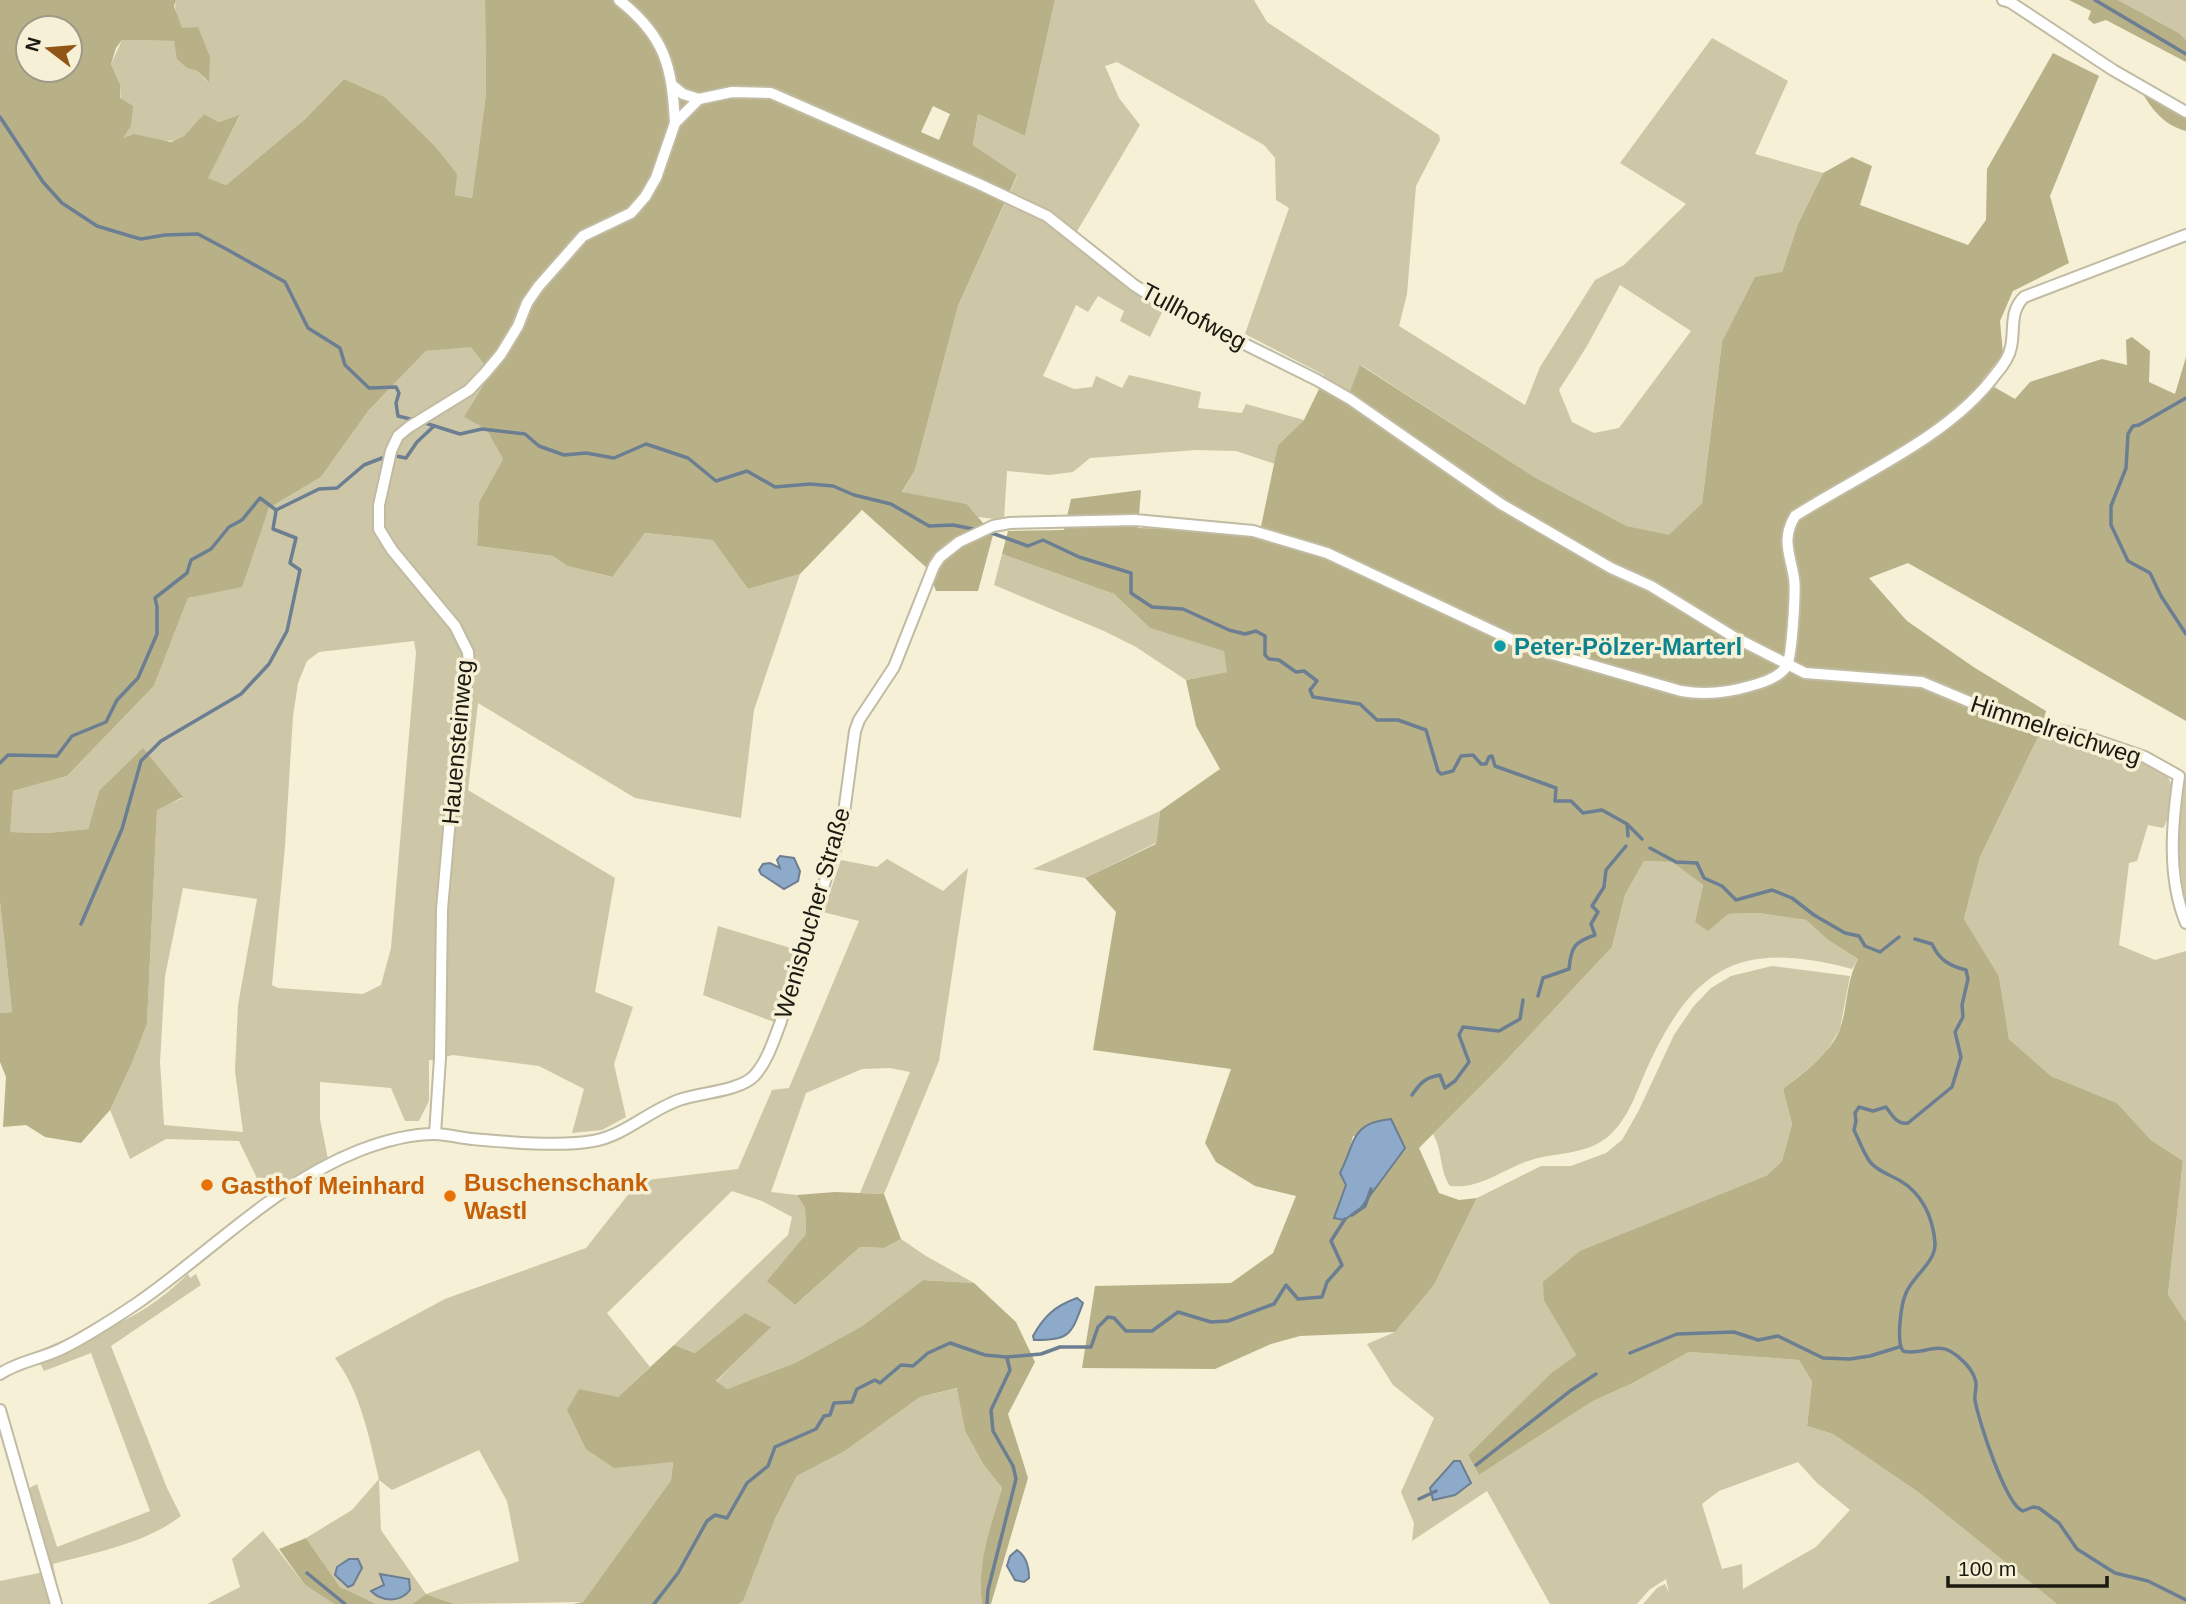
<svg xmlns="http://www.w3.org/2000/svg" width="2186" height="1604" font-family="Helvetica,sans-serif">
	<rect width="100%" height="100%" fill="#f5f0d6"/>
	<g fill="#cdc7a8" fill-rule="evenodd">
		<path d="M176 0H485L486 94 472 198 455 195 456 174 435 146 385 97 344 79 305 119 226 185 207 178 240 116 219 122 204 114C198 121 192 129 185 135 165 151 147 128 122 139L120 84 111 64 122 40 174 41 187 68 197 71 208 82C200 65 170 16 176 0Z"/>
		<path d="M1055 0H1254L1267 22 1439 135 1440 140 1416 186 1407 294 1399 326 1525 405 1540 367 1595 280 1624 265 1686 204 1620 163 1712 38 1788 81 1755 154 1823 173 1798 224 1782 272 1722 342 1702 503 1669 536 1627 526 1536 478 1361 365 1346 402 1319 389 1324 375 1245 334 1289 208 1276 200 1275 158 1264 145 1117 62 1105 66 1119 98 1140 125 1076 233 1131 279 1167 302 1150 337 1120 321 1124 311 1098 296 1088 312 1076 305 1043 376 1074 389 1092 387 1096 376 1122 388 1129 375 1201 392 1198 408 1242 413 1246 404 1304 420 1278 445 1275 464 1236 451 1196 450 1090 458 1073 472 1049 475 1007 471 1004 520 978 517 967 504 902 493 915 470 958 306 1017 176 973 145 978 114 1025 136ZM1620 285 1691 331 1619 428 1594 433 1572 422 1559 390 1587 346Z"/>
		<polygon points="2118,0 2186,0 2186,40 2179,33"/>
		<path d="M471 346 492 373 486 429 503 459 479 502 477 546 553 556 567 566 611 577 645 533 714 540 748 589 800 574 754 710 741 818 635 798 478 703 468 790 615 878 595 992 633 1007 614 1064 626 1117 602 1130 572 1133 584 1089 539 1066 453 1055 440 1058V1061L429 1060V1101L419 1121H405L391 1088 320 1082V1119L328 1159 265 1195 239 1141 166 1139 130 1159 110 1110 132 1063 147 1024 157 809 183 798 99 791 88 829 47 833 9 832 13 791 67 776 154 686 188 598 241 586 269 508 321 477 369 410 426 351ZM414 641 416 653 391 948 381 985 363 994 278 988 272 985 285 846 293 716 298 683 307 661 319 652ZM183 888 257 899 238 1005 235 1071 243 1132 164 1125 160 1062 165 976Z"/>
		<polygon points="1002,554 1114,594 1150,628 1224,650 1228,672 1186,680 1136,647 1104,631 994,585"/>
		<path d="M2040 733C2068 738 2158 755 2170 781 2177 795 2170 817 2163 828L2148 825 2137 861 2129 863 2119 945 2155 960 2186 951V1322L2168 1296 2183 1161 2151 1140 2117 1103 2051 1076 2009 1039 1999 976 1964 919 1980 857Z"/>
		<path d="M2186 776V924C2183 881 2170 815 2186 776Z"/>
		<polygon points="1160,811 1156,843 1085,878 1033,869"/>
		<path d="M887 859 943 891 968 868 939 1061 884 1194 860 1193 910 1072 890 1068 862 1069 806 1093 771 1192 797 1195 805 1208 806 1234 768 1281 795 1305 860 1247 884 1248 901 1239 926 1256 974 1283 923 1280 862 1326 795 1363 727 1389 716 1382 770 1327 745 1314 695 1353 674 1345 788 1235 792 1217 762 1201 732 1191 607 1313 650 1367 618 1397 673 1461 671 1480 583 1602 454 1604 426 1594 412 1604H376L355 1595 340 1587 306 1538 352 1510 379 1479C369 1437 361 1393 335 1358L445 1299 586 1248 639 1181 738 1169 772 1090 789 1088 859 921 823 912 841 860 877 867ZM479 1450 507 1501 519 1561 426 1594 381 1530 379 1480 392 1490Z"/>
		<path d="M1644 861 1672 862 1703 885 1695 922 1727 914 1758 913 1806 920 1828 940 1858 959 1852 969C1743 940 1695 964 1648 1066 1637 1090 1630 1116 1610 1135 1585 1157 1554 1151 1525 1162 1499 1172 1479 1189 1450 1186 1439 1170 1443 1151 1433 1134L1502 1065 1612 947 1625 895Z"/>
		<polygon points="0,902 12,1012 0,1013"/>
		<polygon points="718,926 797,950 774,1022 703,995"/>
		<path d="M1772 966 1850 976 1840 1029 1824 1056 1783 1089 1792 1124 1782 1161 1766 1176 1544 1301 1576 1355 1551 1373 1468 1455 1479 1475 1593 1401 1631 1384 1689 1352 1799 1360 1812 1382 1807 1426 1833 1434 1918 1492 2057 1604H1643L1657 1588 1665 1584 1669 1593 1666 1579 1649 1590 1637 1604H1550L1487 1491 1412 1541 1414 1523 1401 1492 1434 1418 1393 1385 1367 1344 1395 1332 1434 1285 1477 1198 1541 1166H1571L1606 1153 1622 1140 1639 1110 1674 1035 1693 1007 1711 988 1731 976ZM1798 1462 1817 1483 1850 1510 1816 1547 1743 1589 1742 1564 1722 1569 1702 1504 1719 1491Z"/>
		<path d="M188 1274 190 1278 196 1274 201 1285 111 1346 167 1488 181 1516C144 1544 97 1552 53 1564L61 1604H0V1581L44 1572 24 1491 37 1484 57 1547 150 1511 91 1353 44 1371 41 1365 16 1360 66 1339 99 1320 105 1328C136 1318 164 1297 188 1274Z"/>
		<path d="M958 1388 965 1431 983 1464 1002 1488C991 1524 976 1567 982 1604H738L743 1600 775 1519 797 1476 845 1451 920 1397Z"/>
		<polygon points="263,1531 305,1585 334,1604 207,1604 240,1587 232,1559"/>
	</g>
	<g fill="#b8b188" fill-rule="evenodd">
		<path d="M0 0H176L174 6 182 28 198 27 210 57 209 82 197 71 187 68 177 59 174 41 122 40 116 48 111 64 120 84V98L133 106 131 126 123 138 134 134 171 142 184 136 204 114 219 122 240 115 208 178 226 185 305 119 344 79 385 97 435 146 457 174 455 195 472 198 486 94 485 0H1055L1025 136 978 114 973 145 1017 175 958 306 915 470 902 492 967 504 993 535 978 591H936L928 569 862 510 800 574 748 589 713 540 645 533 612 577 567 566 553 556 477 546 479 502 503 459 486 429 464 417 491 373 471 347 426 351 369 410 321 477 269 508 242 587 188 598 154 686 67 776 13 791 10 832 47 833 88 829 99 791 143 748 183 797 157 810 147 1024 132 1063 110 1110 81 1143 45 1137 26 1125 3 1127 6 1077 0 1062V1013L12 1012 0 902ZM28 28H70V70H28ZM933 106 950 114 939 140 921 132Z"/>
		<polygon points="2069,0 2118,0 2179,33 2186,40 2186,62 2106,20 2094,24 2088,19 2091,11"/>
		<path d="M2053 53 2099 76 2050 196 2069 263 2013 291 2000 321 2003 354 1982 380 2015 399 2030 382 2102 359 2127 365 2126 340 2132 337 2150 351 2149 382 2175 394 2186 357V721L1908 563 1869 578 1907 621 1975 668 2046 711 2040 733 1980 857 1964 919 1999 976 2009 1039 2051 1076 2117 1103 2151 1140 2183 1161 2168 1295 2186 1322V1604H2057L1918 1492 1833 1434 1807 1426 1812 1382 1799 1360 1689 1352 1631 1384 1593 1401 1479 1475 1468 1455 1551 1373 1576 1355 1544 1301 1543 1282 1580 1251 1766 1176 1782 1161 1792 1124 1783 1089C1804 1072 1829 1056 1840 1029 1848 1006 1846 981 1858 959L1828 940 1806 920 1758 913 1728 914 1708 931 1695 922 1703 885 1672 862 1644 861 1625 895 1612 947 1502 1065 1419 1148 1439 1193 1459 1200 1477 1198 1434 1285 1395 1332 1300 1336 1271 1344 1215 1369 1082 1368 1095 1286 1231 1283 1273 1253 1296 1196 1255 1186 1216 1162 1205 1143 1231 1069 1093 1050 1116 912 1085 878 1156 844 1160 811 1220 769 1196 726 1186 680 1227 672 1224 651 1150 628 1114 594 1002 554 1008 531 1064 530 1071 499 1141 490 1138 528 1207 530 1259 536 1278 445 1304 420 1319 389 1346 402 1360 365 1536 478 1627 526 1669 535 1702 503 1722 342 1755 277 1782 272 1798 224 1823 173 1852 157 1872 166 1860 205 1968 245 1986 220 1987 169ZM1353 1136 1400 1155 1360 1209 1335 1218 1346 1185 1340 1173 1348 1157Z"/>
		<path d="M2133 75 2186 108V131C2158 124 2145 99 2133 75Z"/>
		<polygon points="835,1192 884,1194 901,1239 884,1248 860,1247 795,1305 767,1281 806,1234 805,1208 797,1195"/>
		<path d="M923 1280 974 1283 1016 1322 1035 1362 1008 1414 1028 1478 991 1604H982C976 1566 991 1524 1002 1488L983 1464 965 1431 957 1388 920 1397 845 1451 797 1476 775 1519 743 1601 738 1604H573L583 1602 671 1480 673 1462 614 1468 586 1449 567 1410 579 1389 618 1397 674 1345 695 1353 745 1313 771 1327 716 1381 727 1389 795 1363 862 1326Z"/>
		<polygon points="306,1538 340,1587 376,1604 334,1604 305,1585 279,1549"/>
		<polygon points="426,1594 454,1604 412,1604"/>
	</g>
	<g fill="#8eaaca" stroke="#6c7e92" stroke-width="2">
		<polygon points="780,856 794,858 800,871 798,881 784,889 761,874 759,870 763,864 770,863 780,868 777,860"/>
		<path d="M1391 1119 1405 1148 1400 1155 1360 1209 1344 1220 1334 1218 1346 1185 1340 1173C1356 1142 1350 1123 1391 1119Z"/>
		<path d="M1077 1298 1083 1303C1071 1335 1070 1340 1034 1340L1033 1336C1044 1316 1055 1306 1077 1298Z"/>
		<polygon points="1454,1461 1460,1461 1471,1483 1455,1495 1433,1500 1430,1488"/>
		<path d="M1017 1550C1026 1556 1029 1568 1029 1578L1024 1582 1015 1580 1007 1566 1010 1556Z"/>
		<polygon points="349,1559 358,1559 362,1568 353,1585 348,1587 335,1575 337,1567"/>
		<path d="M380 1574 409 1579 410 1590C400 1603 382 1602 371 1591L384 1585Z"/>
	</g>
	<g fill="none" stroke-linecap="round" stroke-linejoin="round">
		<g stroke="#6c7e92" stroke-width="3.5">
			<polyline points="2095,0 2186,54"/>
			<polyline points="0,117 43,182 62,203 97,226 130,236 141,239 165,235 198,234 228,250 285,282 308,328 340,348 345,365 369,388 396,387 399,393 396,403 398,416 414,420"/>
			<polyline points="2186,398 2139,425 2133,426 2128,434 2126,468 2111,506 2111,525 2128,561 2150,573 2161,596 2186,634"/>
			<polyline points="422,422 460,434 482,429 525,434 539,446 564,455 586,453 614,458 646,444 688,458 716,481 747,471 775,487 810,484 833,486 854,495 891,504 929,526 953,525 978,530"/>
			<polyline points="396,456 406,458 417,442 434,426"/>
			<polyline points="989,532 1028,546 1043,540 1079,557 1131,573 1131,593 1152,607 1183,609 1229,630 1245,634 1256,631 1265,636 1265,655 1269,659 1279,660 1296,672 1304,671 1317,681 1310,690 1313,697 1360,704 1377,720 1398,720 1426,730 1438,771 1441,774 1453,771 1461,756 1473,755 1481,764 1486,764 1489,757 1492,756 1495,766 1556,788 1555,801 1571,801 1583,813 1602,810 1627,824 1642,839"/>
			<polyline points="0,763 8,755 57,756 72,736 106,722 117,700 138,678 157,634 157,607 155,598 187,573 191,560 211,549 229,527 242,520 260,498 276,510 319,489 337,488 364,465 382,458"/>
			<polyline points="1627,824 1628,836"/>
			<polyline points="1650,848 1676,862 1697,863 1704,878 1722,886 1736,900 1772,890 1792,898 1814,915 1845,933 1859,936 1865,946 1880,952 1899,937"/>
			<polyline points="81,924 122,829 141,761 161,741 241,694 269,664 287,631 300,570 290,563 296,538 273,529 276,511"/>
			<path d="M1915 939 1932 944C1939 960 1950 966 1966 970L1968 979 1962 1005 1963 1017 1955 1032 1961 1057 1952 1087 1908 1123C1897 1125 1892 1115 1886 1107L1873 1111 1859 1107 1855 1113 1856 1121 1854 1130C1859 1140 1864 1155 1871 1163 1878 1171 1890 1175 1899 1180 1922 1193 1933 1217 1935 1243 1936 1262 1913 1276 1906 1293 1901 1304 1896 1342 1903 1351 1919 1356 1935 1343 1950 1351 1959 1356 1972 1368 1975 1379 1978 1385 1974 1393 1975 1400 1978 1419 2006 1506 2023 1511L2033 1507 2039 1508 2059 1523 2077 1549 2115 1573 2148 1581 2186 1600"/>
			<path d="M1538 996 1543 978 1569 969C1571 947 1574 942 1595 935L1591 924 1598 912 1592 906 1604 887 1606 870 1626 846"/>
			<path d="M1412 1095C1420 1083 1426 1077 1440 1075L1445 1088 1455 1081 1469 1062 1459 1035 1463 1027 1499 1031 1520 1019 1523 1000"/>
			<polyline points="1352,1215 1365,1206 1371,1189"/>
			<polyline points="1630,1353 1677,1334 1734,1332 1758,1340 1778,1336 1823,1358 1850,1359 1870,1356 1899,1347"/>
			<polyline points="1476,1465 1570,1391 1596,1374"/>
			<polyline points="1419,1499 1436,1491"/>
			<polyline points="307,1573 345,1604"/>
			<polyline points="654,1604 678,1573 707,1521 715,1515 727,1518 747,1483 768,1466 775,1447 816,1429 824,1416 830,1415 834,1403 852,1402 857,1389 875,1380 880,1383 901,1365 913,1366 928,1353 950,1343 985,1355 1007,1357 1041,1354 1060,1347 1091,1347 1098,1327 1108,1317 1114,1318 1126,1331 1152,1331 1178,1312 1211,1322 1228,1321 1274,1304 1286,1285 1298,1299 1322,1297 1327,1282 1342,1265 1331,1241 1345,1219"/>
			<polyline points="987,1604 988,1590 1016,1479 1013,1466 993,1431 991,1410 1010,1370 1007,1358"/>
		</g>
		<g stroke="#c0bba2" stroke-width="14">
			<g id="minor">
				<path d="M619 0C665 36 672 66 675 123"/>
				<polyline points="2003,0 2010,2 2113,70 2186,112"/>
				<path d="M673 86 683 94 699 99 732 92 771 93 979 184 1047 216 1134 285 1162 303 1317 380 1350 399 1501 504 1611 568 1651 586 1734 637 1805 673 1922 682 2013 720 2084 736 2145 757 2179 776C2172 823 2167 877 2186 923"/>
				<polyline points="435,1134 440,1058 442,909 454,773 469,667 468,652 455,626 392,550 379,529 379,505 391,451 398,436 409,427 469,390 486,372 501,354 518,326 527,303 538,287 583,236 631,213 645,197 656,178 675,123 699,99"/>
				<path d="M0 1374C17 1362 40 1359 59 1350 85 1338 112 1320 136 1304 210 1253 273 1185 358 1151 381 1142 410 1134 435 1134 447 1134 460 1138 472 1139 506 1142 561 1147 593 1141 622 1137 650 1110 679 1100 698 1093 740 1091 754 1076 767 1062 773 1042 780 1024L837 843 843 820 855 731 859 720 894 667 934 566 940 557 959 542 993 526 1010 523 1135 520 1253 531 1327 553 1525 646 1681 691C1705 695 1727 693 1750 686 1762 683 1781 677 1787 665 1792 655 1796 590 1794 578 1790 554 1781 539 1795 516 1860 474 1948 438 1995 375 2002 367 2009 358 2011 347 2015 329 2009 312 2024 297L2186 235"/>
				<polyline points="0,1410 56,1604"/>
			</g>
		</g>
		<use href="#minor" stroke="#fff" stroke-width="10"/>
	</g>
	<circle fill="#0f9aa8" stroke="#f5f0d6" stroke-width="2.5" cx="1500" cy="646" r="7"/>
	<g fill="#e8710a" stroke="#f5f0d6" stroke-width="2.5">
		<circle cx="207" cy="1185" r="7"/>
		<circle cx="450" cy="1196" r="7"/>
	</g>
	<g text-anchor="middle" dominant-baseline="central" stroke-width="7" stroke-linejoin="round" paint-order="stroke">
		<g font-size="24" fill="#1b1910" stroke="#f5f0d6">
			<text transform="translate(1194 316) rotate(28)">Tullhofweg</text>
			<text transform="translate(2056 730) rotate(18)">Himmelreichweg</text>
			<text transform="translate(457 742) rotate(-85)">Hauensteinweg</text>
			<text transform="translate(812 913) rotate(-74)">Wenisbucher Straße</text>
		</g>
		<g font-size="24" font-weight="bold" fill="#0d838f" stroke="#f5f0d6" text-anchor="start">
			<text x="1514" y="646">Peter-Pölzer-Marterl</text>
		</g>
		<g font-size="24" font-weight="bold" fill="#c56008" stroke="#f5f0d6" text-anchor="start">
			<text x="464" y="1182">Buschenschank<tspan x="464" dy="28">Wastl</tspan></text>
			<text x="221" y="1185">Gasthof Meinhard</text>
		</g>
	</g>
	<g transform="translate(49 49) rotate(286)"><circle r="33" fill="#f5f0d6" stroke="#9e9a87" stroke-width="2"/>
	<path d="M0-5L12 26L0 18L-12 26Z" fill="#915515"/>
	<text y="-10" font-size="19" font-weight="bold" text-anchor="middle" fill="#1b1910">N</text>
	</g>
	<path d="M1948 1576v10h159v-10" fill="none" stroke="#1b1910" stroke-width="3.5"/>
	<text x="1958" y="1576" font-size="21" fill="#1b1910" stroke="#f5f0d6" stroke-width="5" paint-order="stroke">100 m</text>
</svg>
